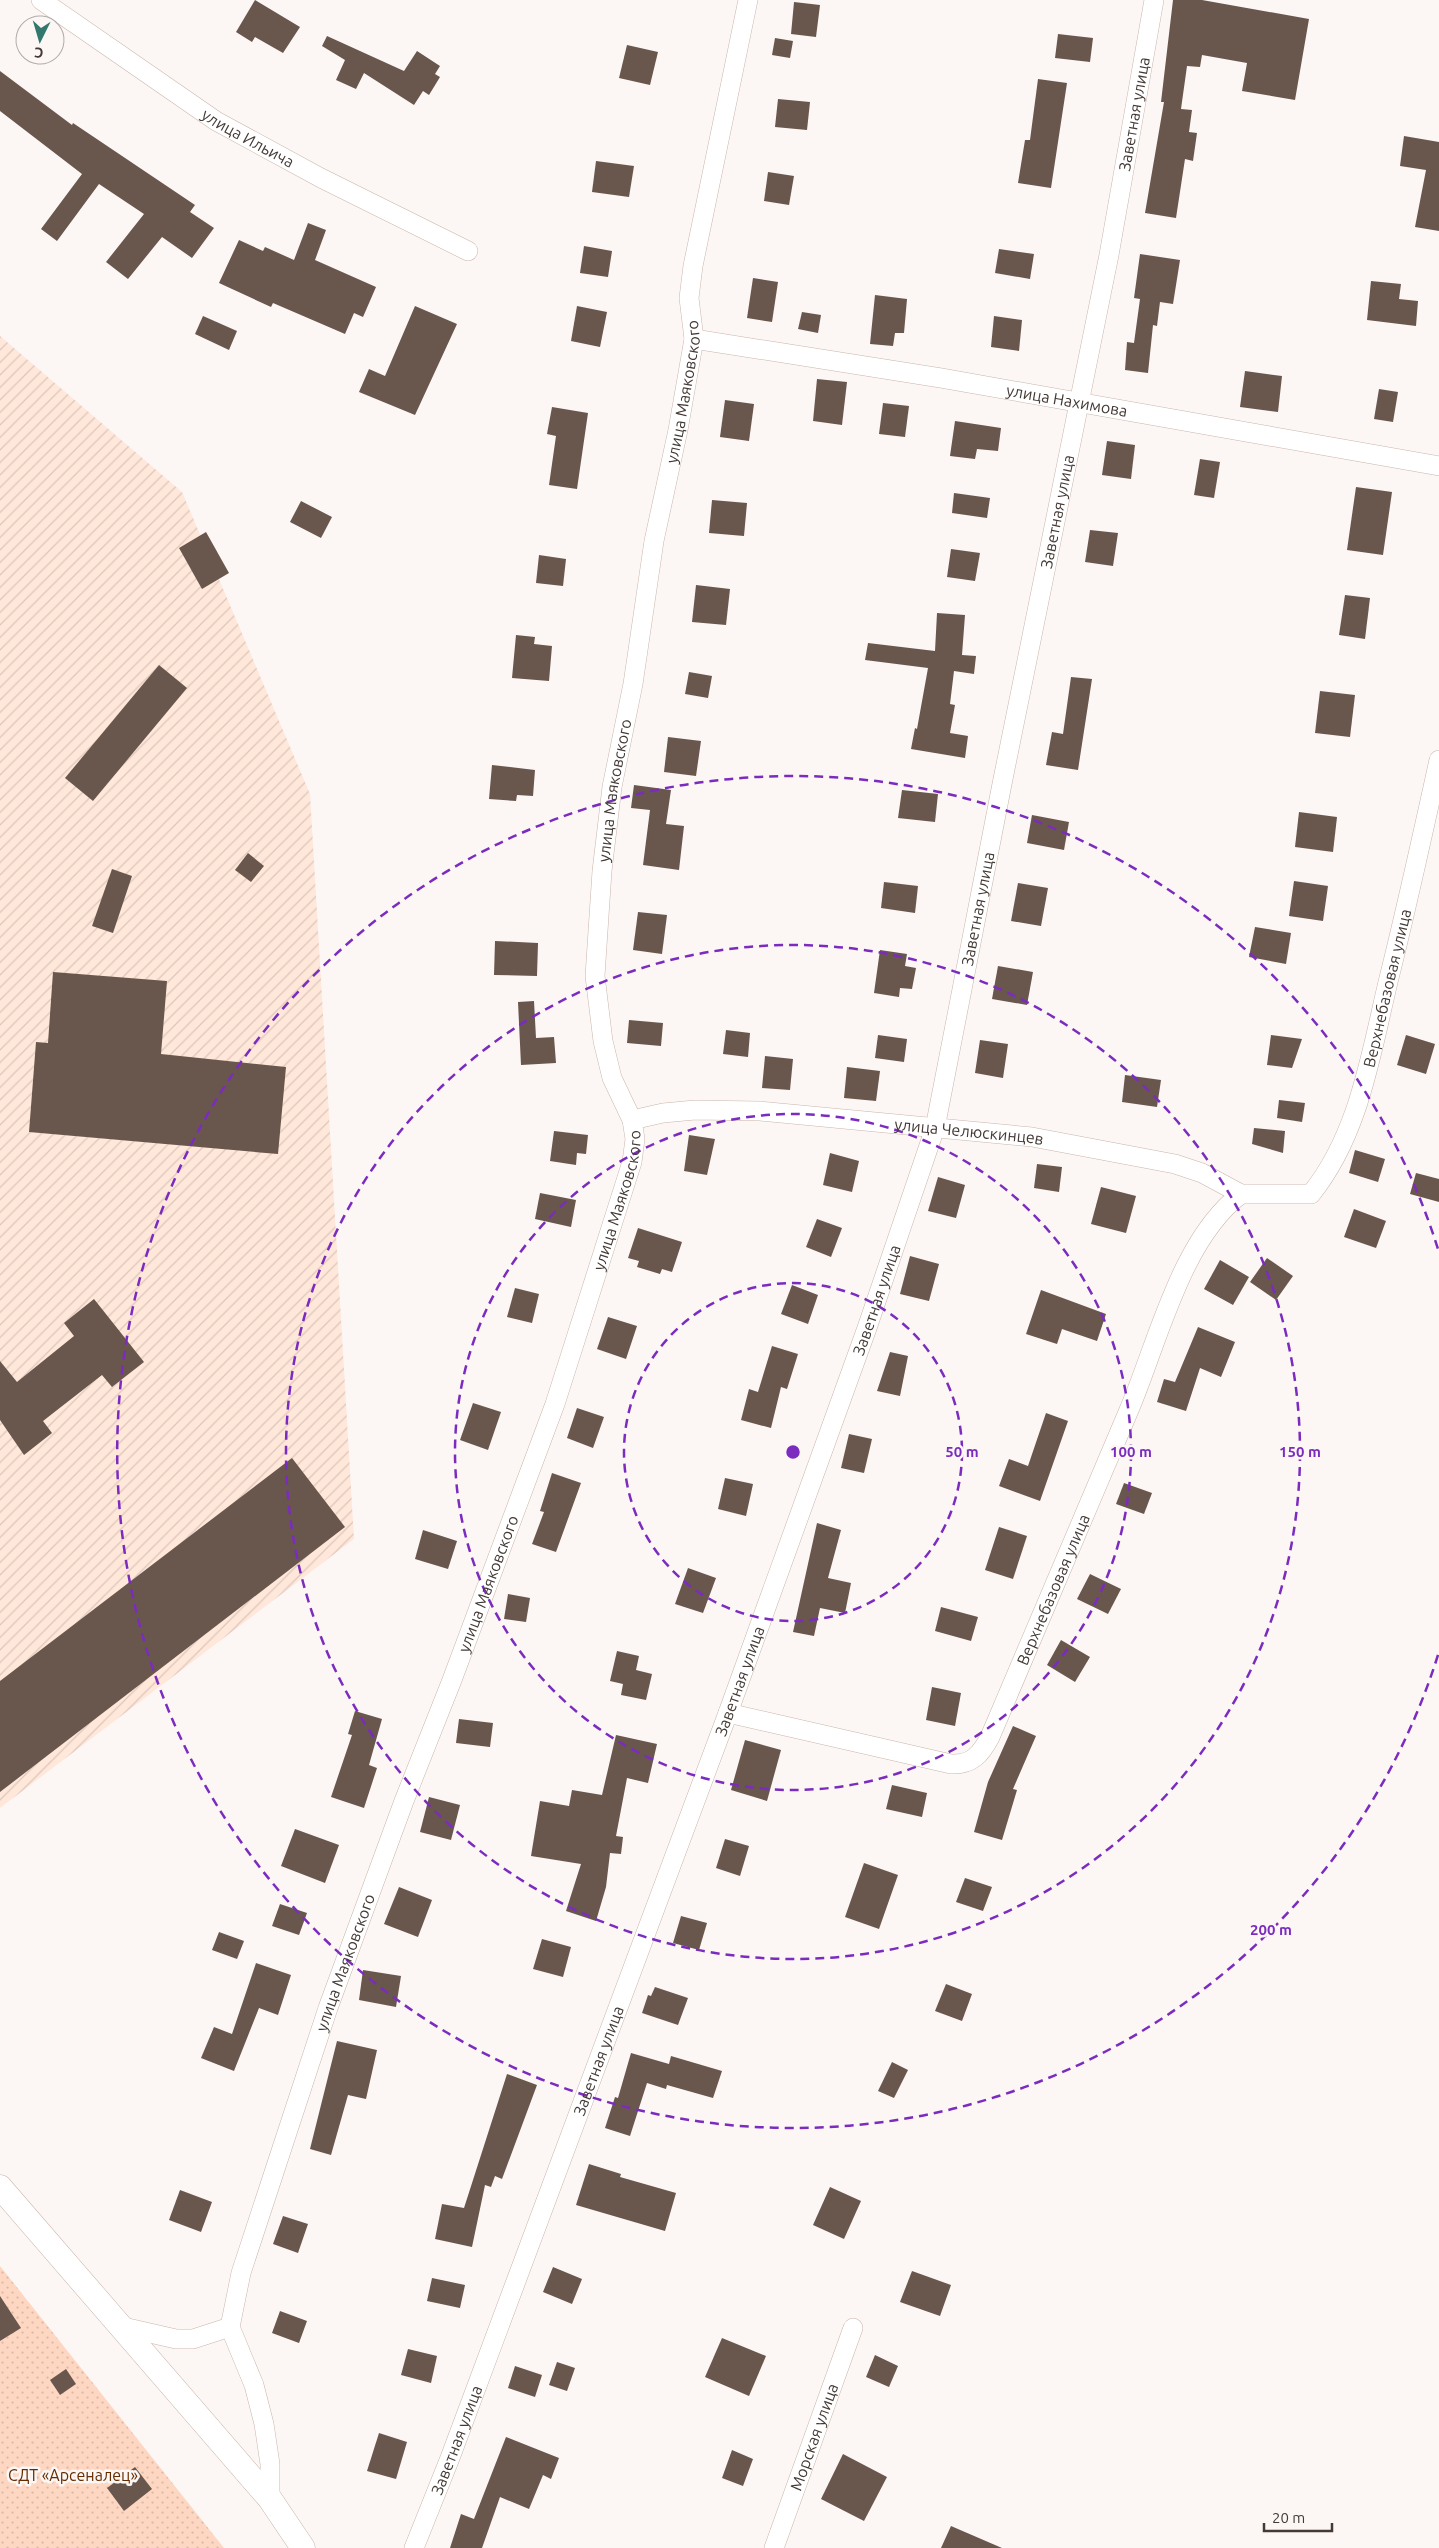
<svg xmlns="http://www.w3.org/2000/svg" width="1439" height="2548" font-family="Ubuntu,sans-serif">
	<defs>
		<pattern id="industrial-furrows" width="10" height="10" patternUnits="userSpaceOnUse" patternTransform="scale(1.25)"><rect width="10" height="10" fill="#ffe7da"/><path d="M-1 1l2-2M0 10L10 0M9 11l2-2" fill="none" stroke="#dcc7bc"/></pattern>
		<pattern id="grass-dots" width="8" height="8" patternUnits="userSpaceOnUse" patternTransform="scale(1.25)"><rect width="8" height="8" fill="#fed7c2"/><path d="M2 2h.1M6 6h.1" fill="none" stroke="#dbb9a7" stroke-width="1.8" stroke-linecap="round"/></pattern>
	</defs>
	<rect width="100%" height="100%" fill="#fcf7f5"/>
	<polygon fill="url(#industrial-furrows)" points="0,336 182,492 310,794 354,1539 0,1808"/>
	<polygon fill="url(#grass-dots)" points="0,2266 224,2548 0,2548"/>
	<g fill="#69574d">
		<polygon points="255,0 300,27 283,53 255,37 252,42 236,32"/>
		<polygon points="1173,0 1202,0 1309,19 1295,100 1242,91 1247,63 1202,55 1200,67 1187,66 1181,109 1192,110 1189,132 1197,133 1193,161 1185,159 1176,218 1145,213 1164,102 1161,102"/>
		<polygon points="794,2 820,5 816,37 791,34"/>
		<polygon points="1058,34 1093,38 1090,62 1055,58"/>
		<polygon points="327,36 404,71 417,51 440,66 435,74 440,77 429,95 423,91 414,105 364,73 356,89 336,80 345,60 322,46"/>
		<polygon points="775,38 793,41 790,58 772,55"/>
		<polygon points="627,45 658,52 650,85 619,78"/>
		<polygon points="0,71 72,125 73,123 195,205 190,212 214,228 192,258 162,237 128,279 106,262 144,214 99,184 57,241 41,229 82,174 0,111"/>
		<polygon points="1038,79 1067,83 1051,188 1018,183 1025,140 1030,140"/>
		<polygon points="778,99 810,102 807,130 775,127"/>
		<polygon points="1404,136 1439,142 1439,231 1415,227 1426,170 1400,166"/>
		<polygon points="596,161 634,166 629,197 592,192"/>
		<polygon points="768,172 794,176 789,205 764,201"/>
		<polygon points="308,223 326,230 315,260 376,287 363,317 354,313 345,334 273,303 271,307 219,283 239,240 263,251 265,247 294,260"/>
		<polygon points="584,246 612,251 608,277 580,273"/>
		<polygon points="999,249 1034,254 1030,279 995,273"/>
		<polygon points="1140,254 1180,260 1173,304 1160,302 1157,326 1153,325 1148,373 1125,370 1127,342 1134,343 1140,299 1134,298"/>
		<polygon points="753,278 778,282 772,322 747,318"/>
		<polygon points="1371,281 1401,284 1399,299 1418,301 1416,326 1367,320"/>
		<polygon points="875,295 907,299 904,333 895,333 893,346 870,344"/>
		<polygon points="415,306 457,324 415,415 359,392 369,369 385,376"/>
		<polygon points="577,306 607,312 600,347 571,341"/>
		<polygon points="802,312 821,315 818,333 798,329"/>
		<polygon points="203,316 237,331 229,350 195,334"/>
		<polygon points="994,316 1022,320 1019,351 991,347"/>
		<polygon points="1245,371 1282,376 1278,412 1240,407"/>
		<polygon points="817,379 847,382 842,425 813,421"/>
		<polygon points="1379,389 1398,392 1393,422 1374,419"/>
		<polygon points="725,400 754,404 749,441 720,437"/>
		<polygon points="883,403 909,406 905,437 879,434"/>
		<polygon points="552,407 588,413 577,489 549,485 556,436 547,434"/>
		<polygon points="955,421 1001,428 998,451 977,449 975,459 950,456"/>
		<polygon points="1107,441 1135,445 1131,479 1102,475"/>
		<polygon points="1200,459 1220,462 1214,498 1194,495"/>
		<polygon points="1356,487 1392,492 1383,555 1347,550"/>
		<polygon points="954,493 990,498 987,518 952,513"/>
		<polygon points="712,500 747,503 744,536 709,533"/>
		<polygon points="301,501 332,517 321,538 290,522"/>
		<polygon points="1090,530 1118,533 1113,566 1085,562"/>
		<polygon points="206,532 229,573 202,589 179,548"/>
		<polygon points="951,549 980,553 975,581 947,577"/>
		<polygon points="539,555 566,559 563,586 536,583"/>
		<polygon points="696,585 730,589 726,625 692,622"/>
		<polygon points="1345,595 1370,598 1365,639 1339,635"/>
		<polygon points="937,613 965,615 962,655 976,656 974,674 954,671 950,704 955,705 950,733 968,736 965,758 911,749 915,728 917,729 928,668 865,660 868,643 935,651"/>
		<polygon points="516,635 535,637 534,644 552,646 549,681 512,678"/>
		<polygon points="159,665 187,688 93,801 65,778"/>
		<polygon points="689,672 712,676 708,698 685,694"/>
		<polygon points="1071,677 1092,679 1078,770 1046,765 1052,732 1063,734"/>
		<polygon points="1320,691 1355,695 1350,737 1315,733"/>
		<polygon points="668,737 701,741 696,776 664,772"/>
		<polygon points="492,765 535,770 533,796 517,795 516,801 489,799"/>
		<polygon points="634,785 671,790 666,824 684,826 679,870 643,865 650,810 631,808"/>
		<polygon points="902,790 938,794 935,822 898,818"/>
		<polygon points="1299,812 1337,817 1333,852 1295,847"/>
		<polygon points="1032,815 1069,822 1064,850 1027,843"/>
		<polygon points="248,853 264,866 251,882 235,870"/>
		<polygon points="112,869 132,876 113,933 92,926"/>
		<polygon points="1294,881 1328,886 1323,921 1289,916"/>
		<polygon points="884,882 918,886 915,913 881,908"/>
		<polygon points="1018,883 1048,888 1041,926 1011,921"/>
		<polygon points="638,912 667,915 662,954 633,950"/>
		<polygon points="1255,927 1291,933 1286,964 1249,957"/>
		<polygon points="495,941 538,943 537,976 494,975"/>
		<polygon points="880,950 907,954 905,966 916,968 912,989 900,988 899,997 874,993"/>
		<polygon points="998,966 1033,972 1027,1005 992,999"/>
		<polygon points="53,972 167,981 161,1054 286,1067 278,1154 29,1132 36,1042 48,1043"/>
		<polygon points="534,1001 536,1038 554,1037 556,1063 521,1065 518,1002"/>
		<polygon points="629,1020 663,1023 661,1046 627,1043"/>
		<polygon points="726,1030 750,1033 748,1057 723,1054"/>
		<polygon points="878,1035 907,1039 904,1062 875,1058"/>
		<polygon points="1271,1035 1302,1039 1292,1068 1267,1065"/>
		<polygon points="1406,1035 1435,1044 1426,1074 1397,1065"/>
		<polygon points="980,1040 1008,1044 1003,1078 975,1073"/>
		<polygon points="765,1056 793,1059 790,1090 762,1088"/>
		<polygon points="847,1067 880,1071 876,1101 844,1098"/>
		<polygon points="1125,1075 1161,1080 1157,1107 1122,1102"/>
		<polygon points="1279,1100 1305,1103 1302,1122 1277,1118"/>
		<polygon points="1254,1128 1285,1131 1283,1153 1252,1144"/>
		<polygon points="554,1131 588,1135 586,1154 577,1153 576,1165 550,1161"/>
		<polygon points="689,1135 715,1139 707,1175 684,1171"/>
		<polygon points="1355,1150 1385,1159 1378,1182 1349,1173"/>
		<polygon points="830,1153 859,1161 852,1192 823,1185"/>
		<polygon points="1037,1164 1062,1167 1059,1192 1034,1188"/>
		<polygon points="1416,1173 1439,1179 1439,1202 1410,1194"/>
		<polygon points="938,1177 965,1185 956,1218 928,1211"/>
		<polygon points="1101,1187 1136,1196 1126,1233 1091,1224"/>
		<polygon points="540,1193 576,1200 571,1227 535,1219"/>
		<polygon points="1354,1209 1386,1221 1376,1248 1344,1237"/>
		<polygon points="817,1219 842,1228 831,1257 806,1247"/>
		<polygon points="638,1228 682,1242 672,1272 662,1269 660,1274 637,1267 639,1261 628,1258"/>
		<polygon points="910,1256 939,1264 929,1301 900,1294"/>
		<polygon points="1267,1258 1293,1276 1276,1300 1250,1282"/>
		<polygon points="1220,1260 1249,1277 1233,1305 1204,1289"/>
		<polygon points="792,1285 818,1295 808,1324 781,1314"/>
		<polygon points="515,1288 539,1294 532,1323 507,1317"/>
		<polygon points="1041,1290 1106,1314 1097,1341 1062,1329 1057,1344 1026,1334"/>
		<polygon points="94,1299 144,1362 112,1387 102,1375 43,1421 52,1433 24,1455 0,1420 0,1361 17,1382 74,1336 64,1323"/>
		<polygon points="608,1317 637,1326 626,1359 597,1349"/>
		<polygon points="1198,1327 1235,1342 1221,1377 1200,1368 1186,1411 1157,1402 1164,1379 1175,1382"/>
		<polygon points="772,1346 798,1354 787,1389 781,1387 771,1428 741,1420 749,1389 758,1392"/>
		<polygon points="890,1352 908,1356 900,1396 877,1391"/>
		<polygon points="473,1403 501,1412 488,1450 460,1440"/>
		<polygon points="577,1408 604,1417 593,1448 567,1438"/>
		<polygon points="1046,1413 1068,1421 1040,1501 999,1486 1009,1459 1028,1466"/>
		<polygon points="849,1434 872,1439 864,1473 841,1468"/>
		<polygon points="292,1458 345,1527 0,1792 0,1681"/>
		<polygon points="552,1473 581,1483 556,1552 532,1544 544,1512 540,1511"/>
		<polygon points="725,1478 753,1484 746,1516 718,1509"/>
		<polygon points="1124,1483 1152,1493 1144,1514 1116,1504"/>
		<polygon points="817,1523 841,1530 828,1578 851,1583 845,1613 820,1608 814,1636 793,1632"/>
		<polygon points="999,1527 1027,1536 1013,1579 985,1570"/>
		<polygon points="423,1530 457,1541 448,1569 415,1559"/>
		<polygon points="688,1568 716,1578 703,1613 675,1604"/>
		<polygon points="1090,1574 1121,1589 1108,1614 1077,1599"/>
		<polygon points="508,1594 530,1598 526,1622 504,1619"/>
		<polygon points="941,1607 978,1617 971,1641 935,1631"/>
		<polygon points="1061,1640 1090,1657 1075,1682 1047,1665"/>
		<polygon points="617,1651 639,1656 636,1670 652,1674 646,1700 621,1695 623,1684 610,1681"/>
		<polygon points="932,1687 961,1693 955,1726 926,1720"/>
		<polygon points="355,1711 382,1719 369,1765 377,1768 364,1808 331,1797 352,1735 348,1734"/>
		<polygon points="459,1719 493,1723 490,1747 456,1743"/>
		<polygon points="1013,1726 1036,1736 1013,1789 1017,1790 1002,1840 974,1832 988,1782"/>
		<polygon points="616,1735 657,1744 648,1783 627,1778 616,1836 623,1837 621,1854 610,1853 606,1887 596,1921 566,1911 581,1864 531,1856 540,1801 569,1806 572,1790 602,1795"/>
		<polygon points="745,1740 781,1750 767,1801 731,1790"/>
		<polygon points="892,1785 927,1793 922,1817 886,1809"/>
		<polygon points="429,1797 460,1805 451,1840 420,1832"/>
		<polygon points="295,1829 339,1845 325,1883 281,1866"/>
		<polygon points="725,1839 749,1846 740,1876 716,1868"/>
		<polygon points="864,1863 898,1875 879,1929 845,1917"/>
		<polygon points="965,1878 992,1887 983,1911 956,1902"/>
		<polygon points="399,1887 432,1900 418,1937 384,1924"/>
		<polygon points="280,1904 307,1913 299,1935 272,1926"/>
		<polygon points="681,1916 707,1923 699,1950 673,1943"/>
		<polygon points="219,1932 244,1941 237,1959 212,1950"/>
		<polygon points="542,1939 571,1947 563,1977 533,1969"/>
		<polygon points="256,1963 291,1975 278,2015 259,2008 234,2071 201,2058 214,2027 232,2034"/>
		<polygon points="363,1970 401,1976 396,2007 359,2000"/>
		<polygon points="946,1984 972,1994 962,2021 935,2011"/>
		<polygon points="655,1987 688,1998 678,2025 642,2013 648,1995 651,1996"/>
		<polygon points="337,2041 377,2050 366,2099 348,2095 331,2155 310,2149"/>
		<polygon points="631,2053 669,2064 671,2056 722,2071 713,2098 667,2085 666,2089 647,2083 630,2136 605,2128 615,2097 618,2098"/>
		<polygon points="892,2062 908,2070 894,2098 878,2091"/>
		<polygon points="507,2074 537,2085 502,2179 495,2176 491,2187 485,2185 472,2247 435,2239 442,2204 464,2208"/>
		<polygon points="589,2164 621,2174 620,2177 676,2193 665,2231 576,2205"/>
		<polygon points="830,2187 861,2201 844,2239 813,2225"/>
		<polygon points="180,2190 212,2202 201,2232 169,2220"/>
		<polygon points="283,2216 308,2224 298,2253 273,2244"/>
		<polygon points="553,2267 582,2279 572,2304 543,2292"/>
		<polygon points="912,2271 951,2285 940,2316 900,2302"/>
		<polygon points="432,2278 465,2285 460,2308 427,2301"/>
		<polygon points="0,2296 21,2328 0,2341"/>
		<polygon points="280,2311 307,2321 299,2343 272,2333"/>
		<polygon points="722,2338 766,2356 749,2396 705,2377"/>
		<polygon points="408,2349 437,2356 431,2383 401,2375"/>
		<polygon points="875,2355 898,2366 889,2387 866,2377"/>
		<polygon points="557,2362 575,2368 567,2391 549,2385"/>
		<polygon points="515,2366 542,2375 535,2397 508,2388"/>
		<polygon points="66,2369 76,2384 60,2395 50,2380"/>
		<polygon points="379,2433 407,2442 396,2479 367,2471"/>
		<polygon points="506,2437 559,2458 551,2479 543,2475 529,2509 500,2497 482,2548 450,2548 461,2514 474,2519"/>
		<polygon points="732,2450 753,2459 743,2486 722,2478"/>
		<polygon points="843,2454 887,2477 864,2521 821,2499"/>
		<polygon points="135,2467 152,2489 124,2511 107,2488"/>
		<polygon points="951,2526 1002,2548 941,2548"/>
	</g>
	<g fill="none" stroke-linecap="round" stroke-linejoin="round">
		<g stroke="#cab5aa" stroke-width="20">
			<g id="minor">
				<path id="s1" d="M41 0 216 121 321 178 468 251"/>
				<path id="s2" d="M694 339 941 378 1439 466"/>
				<path id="s3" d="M632 1120 663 1113 695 1110 760 1111 1032 1137 1175 1164 1202 1173 1241 1194H1311C1360 1133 1371 1052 1389 978 1407 906 1423 833 1439 760"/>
				<path id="s4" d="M728 1713 951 1764C972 1765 981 1754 990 1737 1037 1628 1083 1519 1129 1410 1158 1342 1181 1239 1241 1194"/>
				<polyline points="119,2326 176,2339 193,2339 230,2327"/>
				<path id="s5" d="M270 2499V2464L264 2424 254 2385 230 2327 241 2273 328 2008 404 1801 452 1680 555 1404 632 1162 635 1139 632 1120 612 1078 603 1041 595 976 602 871 612 787 633 684 654 541 678 430 694 339 689 298 693 266 748 0"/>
				<path id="s6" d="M414 2548 450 2458 728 1713 867 1328 935 1128 1002 784 1109 255 1154 0"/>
				<path id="s7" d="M774 2548 853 2328"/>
			</g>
		</g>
		<g stroke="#cab5aa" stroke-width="25">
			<polyline id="tertiary" points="0,2187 270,2499 303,2548"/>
		</g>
		<use href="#minor" stroke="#fff" stroke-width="19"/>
		<use href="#tertiary" stroke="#fff" stroke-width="24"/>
	</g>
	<g fill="none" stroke="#7b2cbf" stroke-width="2.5" stroke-dasharray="9 6">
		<circle cx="793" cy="1452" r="169"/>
		<circle cx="793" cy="1452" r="338"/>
		<circle cx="793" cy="1452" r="507"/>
		<path d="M1438 1655A676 676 0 1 1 1438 1249"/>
	</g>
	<g text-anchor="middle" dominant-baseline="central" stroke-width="5" stroke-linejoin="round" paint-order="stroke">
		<g font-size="16" fill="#433a36" stroke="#fcf7f5">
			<text stroke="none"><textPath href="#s6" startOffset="2546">Заветная улица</textPath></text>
			<text stroke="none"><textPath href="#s1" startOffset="249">улица Ильича</textPath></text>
			<text stroke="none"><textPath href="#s5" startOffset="2196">улица Маяковского</textPath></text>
			<text stroke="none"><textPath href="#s2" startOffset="378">улица Нахимова</textPath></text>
			<text stroke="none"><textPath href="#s6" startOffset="2141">Заветная улица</textPath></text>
			<text stroke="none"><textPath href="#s5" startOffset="1791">улица Маяковского</textPath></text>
			<text stroke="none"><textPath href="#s6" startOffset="1736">Заветная улица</textPath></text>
			<text stroke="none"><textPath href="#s3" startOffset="912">Верхнебазовая улица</textPath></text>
			<text stroke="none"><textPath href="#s3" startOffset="339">улица Челюскинцев</textPath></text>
			<text stroke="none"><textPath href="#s5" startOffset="1371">улица Маяковского</textPath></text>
			<text stroke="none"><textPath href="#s6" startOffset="1331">Заветная улица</textPath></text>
			<text stroke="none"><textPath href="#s5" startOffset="966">улица Маяковского</textPath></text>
			<text stroke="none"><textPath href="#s4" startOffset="440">Верхнебазовая улица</textPath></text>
			<text stroke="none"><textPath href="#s6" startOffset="926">Заветная улица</textPath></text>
			<text stroke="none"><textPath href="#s5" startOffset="561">улица Маяковского</textPath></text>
			<text stroke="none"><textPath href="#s6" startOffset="521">Заветная улица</textPath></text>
			<text stroke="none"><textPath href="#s7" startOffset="118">Морская улица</textPath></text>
			<text stroke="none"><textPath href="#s6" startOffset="116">Заветная улица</textPath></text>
		</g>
		<g font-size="16" fill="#672d00" stroke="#fcf7f5">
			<text x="73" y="2475">СДТ «Арсеналец»</text>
		</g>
	</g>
	<circle cx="793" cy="1452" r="8" fill="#7b2cbf" stroke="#fcf7f5" stroke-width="2.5"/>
	<g font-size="15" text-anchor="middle" font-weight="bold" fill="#7b2cbf" stroke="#fcf7f5" stroke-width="5" stroke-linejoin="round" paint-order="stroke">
		<text x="962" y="1457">50 m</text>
		<text x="1131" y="1457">100 m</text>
		<text x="1300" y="1457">150 m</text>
		<text x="1271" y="1935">200 m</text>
	</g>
	<g transform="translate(40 40) rotate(185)"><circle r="24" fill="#fcf7f5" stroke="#b2aba9"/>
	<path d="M0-4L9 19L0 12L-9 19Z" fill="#32786e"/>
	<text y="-8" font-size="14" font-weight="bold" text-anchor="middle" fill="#433a36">С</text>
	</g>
	<path d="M1264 2523v8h68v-8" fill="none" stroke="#433a36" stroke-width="2.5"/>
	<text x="1272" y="2523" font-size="15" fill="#433a36" stroke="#fcf7f5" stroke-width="4" paint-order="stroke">20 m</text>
</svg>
